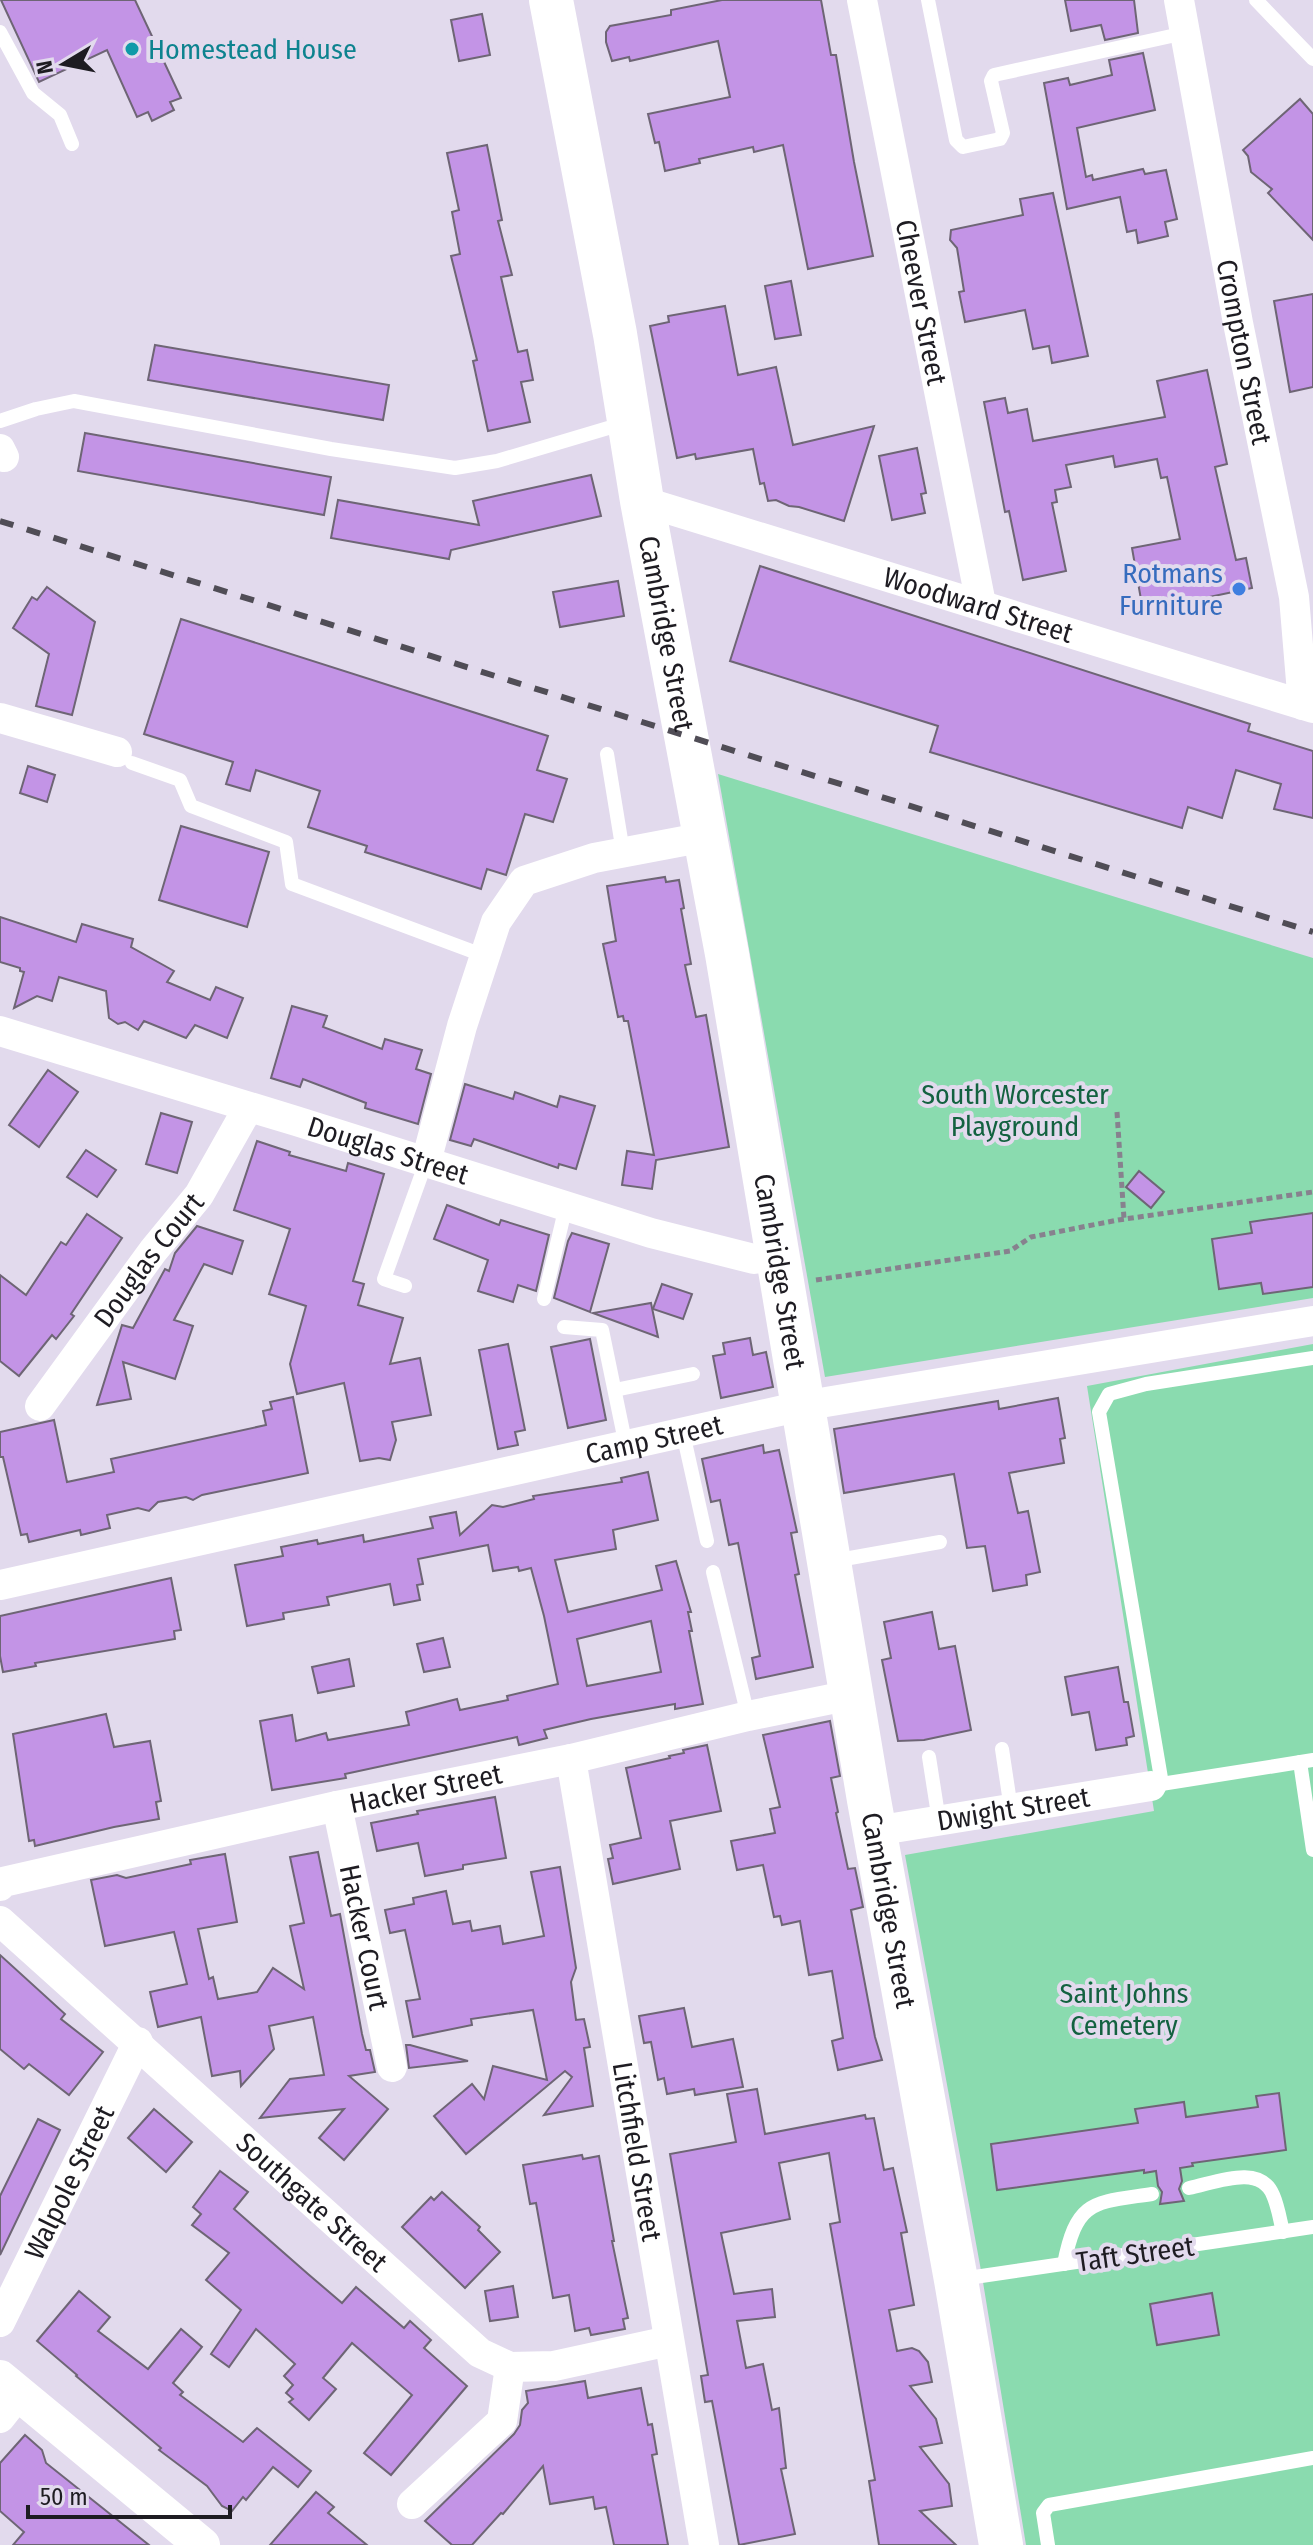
<svg xmlns="http://www.w3.org/2000/svg" width="1313" height="2545" font-family="'Fira Sans Condensed',sans-serif">
	<rect width="100%" height="100%" fill="#e2daed"/>
	<g fill="#8adbaf">
		<polygon points="718,774 1313,958 1313,1298 825,1377"/>
		<polygon points="1313,1344 1313,2545 1026,2545 982,2276 905,1855 1154,1811 1087,1386"/>
	</g>
	<g fill="#c394e6" stroke="#6e6575" stroke-width="2" fill-rule="evenodd">
		<polygon points="1,0 135,0 181,98 170,102 174,110 152,121 148,112 137,117 107,50 39,82"/>
		<polygon points="722,0 821,0 831,55 836,55 854,162 873,256 808,269 783,145 754,152 753,147 699,159 700,163 665,171 659,142 655,143 648,114 730,97 718,41 630,61 629,57 612,61 606,42 606,32 610,26 671,15 671,10"/>
		<polygon points="1065,0 1134,0 1138,33 1105,40 1101,25 1071,31"/>
		<polygon points="482,14 490,55 459,61 451,20"/>
		<polygon points="1143,53 1155,110 1077,128 1086,177 1092,175 1093,180 1143,169 1145,174 1166,170 1177,219 1165,222 1168,236 1138,243 1136,230 1127,232 1120,197 1067,209 1044,83 1068,78 1070,85 1112,75 1109,60"/>
		<polygon points="1300,99 1313,114 1313,240 1268,193 1272,189 1251,172 1248,156 1243,150"/>
		<polygon points="487,145 502,220 498,221 512,275 501,277 518,352 527,350 533,380 521,382 530,422 488,431 473,361 477,360 451,256 460,254 452,212 459,210 447,153"/>
		<polygon points="1053,193 1088,356 1052,363 1049,346 1033,349 1025,310 965,322 959,292 964,291 957,248 950,240 951,230 1023,215 1020,199"/>
		<polygon points="791,281 801,335 775,339 765,286"/>
		<polygon points="1313,294 1313,387 1290,392 1274,301"/>
		<polygon points="725,306 738,375 776,367 793,445 874,426 844,521 799,507 789,506 776,500 768,501 764,483 760,484 753,449 696,459 695,454 677,458 650,326 669,322 668,316"/>
		<polygon points="155,345 389,385 383,420 148,380"/>
		<polygon points="1207,370 1227,464 1215,467 1236,560 1246,558 1252,588 1143,611 1132,548 1180,539 1167,477 1161,478 1157,459 1115,467 1113,456 1066,465 1071,487 1055,490 1057,502 1052,503 1066,571 1023,580 1009,511 1005,512 984,402 1005,398 1008,413 1027,409 1033,441 1165,417 1157,381"/>
		<polygon points="85,433 331,477 324,515 78,471"/>
		<polygon points="917,448 926,493 921,494 925,513 892,520 879,456"/>
		<polygon points="591,475 601,516 451,550 449,559 331,538 338,500 479,525 473,501"/>
		<polygon points="760,566 1250,724 1248,731 1313,751 1313,818 1274,809 1281,784 1236,770 1222,818 1188,807 1182,828 930,752 938,726 730,661"/>
		<polygon points="618,581 624,616 560,627 553,592"/>
		<polygon points="47,587 95,622 72,715 36,706 49,654 13,628 32,597 37,600"/>
		<polygon points="181,619 548,736 537,770 567,779 553,822 525,814 506,875 487,869 481,889 365,852 367,846 308,827 320,791 256,770 250,791 226,784 233,762 144,734"/>
		<polygon points="28,766 55,775 47,802 20,793"/>
		<polygon points="181,826 269,852 247,927 159,900"/>
		<polygon points="665,877 666,882 679,880 684,908 681,909 691,964 685,965 696,1017 706,1015 729,1147 656,1160 652,1189 622,1185 627,1151 654,1155 628,1021 624,1021 623,1016 618,1017 603,944 616,941 607,886"/>
		<polygon points="0,917 76,942 82,924 133,939 131,947 174,971 167,982 210,1000 216,987 243,998 227,1038 195,1025 186,1038 144,1021 138,1030 125,1022 118,1024 109,1018 106,991 59,977 52,1001 37,996 14,1008 24,972 20,971 20,968 0,962"/>
		<polygon points="292,1006 327,1016 323,1027 382,1049 385,1039 422,1050 416,1069 431,1074 418,1124 365,1108 366,1103 303,1079 300,1087 271,1078"/>
		<polygon points="48,1070 78,1092 39,1147 9,1125"/>
		<polygon points="465,1084 513,1099 515,1092 557,1107 560,1096 595,1106 576,1169 559,1164 558,1168 474,1139 471,1146 450,1140"/>
		<polygon points="161,1113 192,1122 177,1173 146,1164"/>
		<polygon points="257,1141 290,1152 289,1155 346,1171 348,1163 384,1174 353,1281 364,1284 358,1305 403,1318 390,1364 420,1358 431,1415 392,1422 396,1440 390,1460 379,1458 360,1461 344,1383 297,1394 290,1364 306,1306 269,1294 290,1229 234,1210"/>
		<polygon points="86,1150 116,1170 97,1197 67,1177"/>
		<polygon points="1139,1171 1164,1192 1151,1208 1126,1187"/>
		<polygon points="447,1205 499,1225 501,1220 549,1235 536,1291 518,1285 513,1302 478,1291 488,1260 434,1239"/>
		<polygon points="1313,1213 1313,1287 1263,1294 1261,1283 1219,1289 1212,1239 1252,1233 1250,1222"/>
		<polygon points="87,1214 122,1238 71,1314 74,1316 56,1339 52,1335 19,1376 0,1361 0,1275 26,1295 61,1242 66,1245"/>
		<polygon points="197,1226 243,1241 232,1274 204,1264 174,1320 193,1326 175,1379 123,1362 131,1399 97,1405 122,1325 133,1328 165,1269 169,1271 175,1253"/>
		<polygon points="572,1233 609,1244 590,1312 554,1298 568,1241"/>
		<polygon points="662,1284 692,1294 683,1319 653,1309"/>
		<polygon points="651,1303 658,1337 593,1313"/>
		<polygon points="750,1338 753,1355 766,1352 773,1387 721,1398 713,1356 725,1354 723,1343"/>
		<polygon points="590,1339 606,1420 568,1428 551,1347"/>
		<polygon points="508,1344 525,1430 515,1432 518,1445 498,1449 479,1350"/>
		<polygon points="293,1397 308,1473 202,1495 193,1500 186,1497 158,1502 149,1511 138,1508 107,1515 110,1528 81,1535 80,1530 29,1542 27,1534 21,1535 3,1457 0,1457 0,1432 54,1420 67,1482 114,1472 111,1459 266,1425 263,1411 272,1409 270,1402"/>
		<polygon points="1058,1398 1065,1438 1060,1439 1064,1463 1009,1473 1018,1513 1028,1511 1040,1572 1026,1575 1027,1585 993,1591 985,1546 967,1548 954,1474 844,1493 834,1429 998,1401 999,1409"/>
		<polygon points="763,1445 764,1453 779,1450 797,1532 791,1533 799,1574 795,1575 813,1667 756,1679 752,1658 760,1656 738,1543 729,1545 720,1500 711,1502 702,1459"/>
		<path d="M648 1472 658 1520 613 1530 616 1549 555 1560 568 1612 662 1590 656 1566 676 1561 691 1612H688L692 1631H689L703 1704 675 1709V1704L591 1719 544 1730 547 1738 519 1745 517 1737 345 1774 346 1778 272 1790 260 1721 292 1715 296 1741 326 1733 328 1740 409 1725 406 1712 457 1699 460 1710 508 1700 507 1696 558 1684 544 1616 531 1568 519 1571 518 1567 493 1571 488 1545 418 1559 423 1584 417 1585 420 1600 394 1605 390 1584 327 1597 329 1605 283 1613 284 1619 247 1626 235 1565 283 1556 281 1547 317 1540 318 1544 363 1535 364 1542 433 1528 430 1517 456 1512 460 1535 492 1505 503 1507 534 1499 533 1496 622 1482 621 1478ZM651 1621 661 1672 587 1686 577 1639Z"/>
		<polygon points="171,1578 181,1630 174,1631 175,1639 35,1663 36,1666 3,1672 0,1656 0,1616"/>
		<polygon points="932,1612 939,1649 955,1646 971,1730 924,1740 898,1741 882,1660 891,1658 884,1622"/>
		<polygon points="443,1638 450,1667 424,1672 417,1644"/>
		<polygon points="349,1659 354,1686 318,1693 312,1667"/>
		<polygon points="1118,1667 1124,1702 1128,1702 1134,1736 1126,1738 1127,1745 1096,1750 1089,1712 1072,1715 1065,1677"/>
		<polygon points="106,1714 114,1747 150,1741 161,1801 156,1802 159,1819 114,1827 35,1846 34,1840 29,1841 13,1734"/>
		<polygon points="830,1721 840,1776 831,1778 838,1812 836,1813 848,1869 855,1868 860,1892 863,1907 851,1910 875,2037 882,2060 838,2070 832,2041 843,2038 832,1971 809,1975 800,1921 782,1925 780,1916 774,1917 763,1865 737,1870 731,1841 775,1833 770,1809 780,1807 763,1735"/>
		<polygon points="707,1745 721,1811 670,1821 680,1869 613,1884 608,1859 613,1858 610,1845 641,1838 626,1768 670,1758 669,1756 684,1753 683,1750"/>
		<polygon points="495,1797 506,1858 463,1865 463,1869 425,1876 418,1843 377,1851 371,1823 418,1814 417,1811"/>
		<polygon points="318,1852 331,1916 340,1914 362,2034 366,2050 370,2050 375,2072 349,2076 388,2109 344,2160 319,2138 344,2109 260,2118 290,2079 324,2075 313,2017 269,2026 274,2049 241,2086 240,2071 212,2076 201,2017 158,2027 150,1992 187,1984 174,1932 105,1946 91,1880 117,1875 126,1878 191,1864 190,1860 225,1854 237,1922 198,1929 209,1979 213,1977 218,1999 257,1992 273,1968 304,1989 290,1926 304,1923 290,1857"/>
		<polygon points="560,1867 576,1968 571,1982 576,2020 584,2019 590,2047 584,2048 593,2106 544,2115 572,2077 565,2071 466,2154 434,2116 472,2084 484,2099 493,2066 547,2080 533,2010 471,2019 472,2025 413,2037 406,2001 420,1999 405,1930 390,1933 385,1910 414,1904 413,1898 446,1891 453,1924 470,1921 472,1931 500,1926 503,1944 544,1936 531,1872"/>
		<polygon points="0,1955 65,2014 61,2019 103,2052 69,2095 29,2064 24,2069 0,2049"/>
		<polygon points="684,2008 692,2047 733,2039 743,2087 695,2095 694,2089 667,2094 664,2078 658,2080 651,2042 644,2043 639,2016"/>
		<polygon points="406,2045 410,2045 468,2061 409,2068"/>
		<polygon points="757,2089 765,2134 865,2115 866,2119 874,2118 884,2170 893,2168 907,2232 901,2233 914,2305 889,2310 897,2351 912,2348 919,2351 928,2362 932,2382 910,2386 936,2419 942,2443 920,2447 949,2484 952,2506 920,2511 956,2545 879,2545 869,2481 875,2480 830,2224 840,2222 829,2153 779,2163 790,2219 721,2233 734,2294 772,2289 775,2317 737,2321 746,2368 763,2364 772,2410 779,2408 786,2468 781,2469 795,2534 739,2545 712,2401 705,2402 701,2376 708,2375 670,2154 736,2142 727,2094"/>
		<polygon points="1279,2093 1286,2150 1192,2163 1193,2166 1180,2168 1182,2181 1179,2189 1184,2201 1160,2204 1162,2192 1158,2186 1156,2171 1144,2173 1144,2170 997,2190 991,2144 1138,2123 1135,2109 1184,2102 1186,2117 1258,2107 1256,2096"/>
		<polygon points="154,2109 192,2142 166,2172 128,2138"/>
		<polygon points="38,2119 60,2130 0,2255 0,2196"/>
		<polygon points="582,2155 583,2159 599,2156 614,2241 612,2241 628,2318 623,2319 625,2329 591,2335 589,2328 575,2331 569,2295 553,2298 536,2203 530,2204 523,2165"/>
		<polygon points="220,2171 248,2192 234,2209 308,2274 342,2303 356,2287 404,2328 410,2321 431,2340 424,2348 467,2386 391,2475 364,2453 412,2395 352,2343 323,2378 336,2389 309,2420 289,2402 293,2399 286,2393 293,2385 284,2376 295,2364 256,2329 229,2367 211,2354 241,2310 206,2280 229,2253 192,2225 201,2214 193,2207"/>
		<polygon points="442,2192 480,2227 478,2230 500,2252 465,2288 402,2227 431,2197 434,2200"/>
		<polygon points="513,2286 518,2317 490,2321 485,2291"/>
		<polygon points="79,2291 110,2317 98,2331 148,2369 181,2329 202,2347 173,2383 183,2392 180,2395 243,2442 257,2428 311,2471 298,2487 273,2467 246,2500 243,2497 232,2511 222,2506 207,2486 159,2450 161,2448 76,2376 77,2375 37,2341"/>
		<polygon points="1212,2293 1219,2335 1157,2345 1150,2304"/>
		<polygon points="585,2381 588,2398 641,2388 648,2425 652,2424 657,2454 652,2455 668,2545 614,2545 606,2507 595,2509 593,2497 550,2504 543,2466 503,2514 501,2513 472,2545 452,2545 425,2521 514,2434 520,2425 522,2410 528,2403 526,2391"/>
		<polygon points="25,2435 42,2450 46,2463 149,2545 13,2545 24,2532 0,2511 0,2463"/>
		<polygon points="316,2492 334,2507 328,2513 367,2545 270,2545"/>
	</g>
	<g fill="none" stroke-linecap="round" stroke-linejoin="round">
		<g stroke="#87818e" stroke-width="5" stroke-dasharray="6 4" stroke-linecap="butt">
			<polyline points="1117,1112 1124,1219"/>
			<polyline points="816,1280 1010,1251 1031,1237 1118,1220 1313,1192"/>
		</g>
		<g stroke="#fff" stroke-width="14">
			<polyline points="928,0 956,140 963,147 1000,139 1003,133 991,81 994,75 1185,33"/>
			<polyline points="1256,0 1313,59"/>
			<polyline points="0,32 33,93 60,115 72,144"/>
			<polyline points="0,421 36,409 74,401 331,449 455,468 497,461 625,423"/>
			<polyline points="607,754 623,852"/>
			<polyline points="132,763 180,780 191,806 286,842 292,884 485,956"/>
			<polyline points="405,1286 384,1279 426,1162"/>
			<polyline points="544,1299 566,1206"/>
			<polyline points="564,1327 602,1330 626,1446"/>
			<polyline points="615,1390 693,1374"/>
			<polyline points="683,1433 707,1541"/>
			<polyline points="833,1561 940,1542"/>
			<polyline points="713,1572 748,1716"/>
			<polyline points="1002,1749 1011,1809"/>
			<polyline points="929,1757 939,1821"/>
			<polyline points="1300,1762 1313,1850"/>
			<polyline points="1162,1784 1099,1412 1109,1394 1146,1384 1313,1358"/>
			<polyline points="1155,1785 1313,1760"/>
			<path d="M1189 2188C1215 2183 1260 2163 1273 2195 1278 2206 1280 2220 1283 2232"/>
			<path d="M1064 2264C1077 2199 1093 2203 1152 2194"/>
			<polyline points="961,2279 1313,2227"/>
			<polyline points="1048,2545 1043,2513 1049,2505 1313,2458"/>
		</g>
		<g stroke="#fff" stroke-width="30">
			<path id="s1" d="M862 0 981 604"/>
			<path id="s2" d="M1179 0 1238 323 1294 597 1303 705"/>
			<polyline points="0,449 4,457"/>
			<path id="s3" d="M642 501 1313 708"/>
			<polyline points="0,718 117,752"/>
			<path id="s4" d="M0 1031 296 1121 651 1233 754 1259 776 1256"/>
			<polyline points="426,1162 462,1026 496,922 524,881 594,858 705,837"/>
			<path id="s5" d="M40 1406 153 1251 199 1195 248 1108"/>
			<path id="s6" d="M0 1585 802 1406 1313 1321"/>
			<path id="s7" d="M571 1759 704 2545"/>
			<path id="s8" d="M337 1806 392 2067"/>
			<path id="s9" d="M875 1831 1151 1786"/>
			<path id="s10" d="M0 1886 3 1882 337 1806 571 1759 748 1716 851 1695"/>
			<path id="s11" d="M0 1921 480 2353 510 2367 554 2366 669 2341"/>
			<path id="s12" d="M0 2322 138 2042"/>
			<polyline points="0,2418 19,2394"/>
			<polyline points="412,2504 502,2421 510,2367"/>
		</g>
		<polyline stroke="#fff" stroke-width="36" points="0,2378 202,2545"/>
		<path stroke="#fff" stroke-width="44" id="s13" d="M551 0 615 334 642 501 727 954 869 1800 956 2280 1001 2545"/>
		<polyline stroke="#504d56" stroke-width="6" stroke-dasharray="14 14" stroke-linecap="butt" points="0,521 1313,932"/>
	</g>
	<circle fill="#0f9aa8" stroke="#e2daed" stroke-width="3" cx="132" cy="49" r="8"/>
	<circle fill="#3f7fe0" stroke="#e2daed" stroke-width="3" cx="1239" cy="589" r="8"/>
	<g text-anchor="middle" dominant-baseline="central" stroke-width="8" stroke-linejoin="round" paint-order="stroke">
		<g font-size="28" fill="#0d838f" stroke="#e2daed" text-anchor="start">
			<text x="148" y="49">Homestead House</text>
		</g>
		<g font-size="28" fill="#1e1c22" stroke="#e2daed">
			<text stroke="none"><textPath href="#s1" startOffset="308">Cheever Street</textPath></text>
			<text stroke="none"><textPath href="#s2" startOffset="358">Crompton Street</textPath></text>
			<text stroke="none"><textPath href="#s3" startOffset="352">Woodward Street</textPath></text>
			<text stroke="none"><textPath href="#s13" startOffset="644">Cambridge Street</textPath></text>
			<text stroke="none"><textPath href="#s4" startOffset="406">Douglas Street</textPath></text>
			<text stroke="none"><textPath href="#s5" startOffset="182">Douglas Court</textPath></text>
			<text stroke="none"><textPath href="#s13" startOffset="1292">Cambridge Street</textPath></text>
			<text stroke="none"><textPath href="#s6" startOffset="670">Camp Street</textPath></text>
			<text stroke="none"><textPath href="#s10" startOffset="438">Hacker Street</textPath></text>
			<text stroke="none"><textPath href="#s9" startOffset="140">Dwight Street</textPath></text>
			<text stroke="none"><textPath href="#s13" startOffset="1940">Cambridge Street</textPath></text>
			<text stroke="none"><textPath href="#s8" startOffset="134">Hacker Court</textPath></text>
			<text stroke="none"><textPath href="#s7" startOffset="398">Litchfield Street</textPath></text>
			<text stroke="none"><textPath href="#s12" startOffset="156">Walpole Street</textPath></text>
			<text stroke="none"><textPath href="#s11" startOffset="420">Southgate Street</textPath></text>
			<text transform="translate(1135 2254) rotate(-8)">Taft Street</text>
		</g>
		<g font-size="28" fill="#366cbe" stroke="#e2daed" text-anchor="end">
			<text x="1223" y="573">Rotmans<tspan x="1223" dy="32">Furniture</tspan></text>
		</g>
		<g font-size="28" fill="#136240" stroke="#e2daed">
			<text x="1015" y="1094">South Worcester<tspan x="1015" dy="32">Playground</tspan></text>
			<text x="1124" y="1993">Saint Johns<tspan x="1124" dy="32">Cemetery</tspan></text>
		</g>
	</g>
	<g transform="translate(64 64) rotate(260)" stroke="#e2daed" stroke-width="6" paint-order="stroke">
	<path d="M0-6L14 30L0 20L-14 30Z" fill="#1e1c22"/>
	<text y="-12" font-size="22" font-weight="bold" text-anchor="middle" fill="#1e1c22">N</text>
	</g>
	<path d="M28 2505v12h202v-12" fill="none" stroke="#1e1c22" stroke-width="4"/>
	<text x="40" y="2505" font-size="24" fill="#1e1c22" stroke="#e2daed" stroke-width="6" paint-order="stroke">50 m</text>
</svg>
